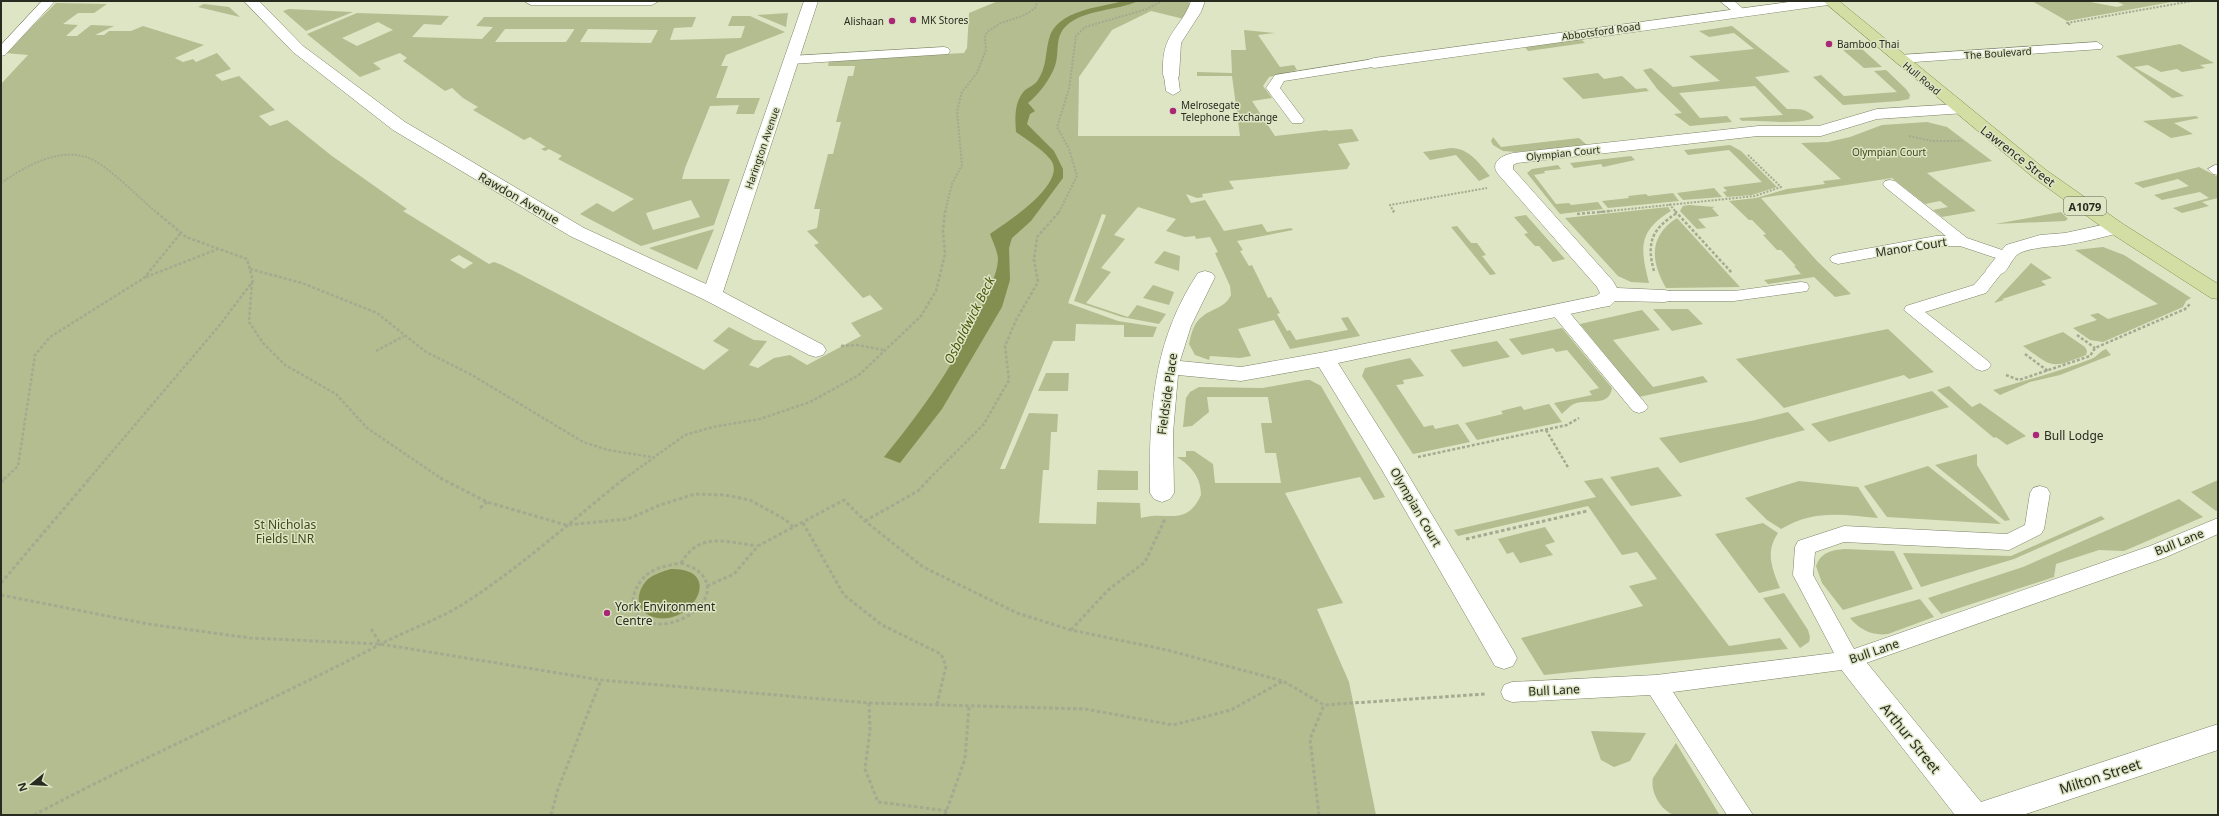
<svg xmlns="http://www.w3.org/2000/svg" width="2219" height="816" font-family="'Noto Sans',sans-serif">
	<rect width="100%" height="100%" fill="#dde5c5"/>
	<g fill="#b3bd8f" fill-rule="evenodd">
		<path d="M998 1H1189L1190 9 1184 19 1151 11 1112 30 1079 77 1078 136H1240L1232 76H1197V72L1232 73 1231 50H1246L1244 30 1275 33 1258 35 1280 67 1294 65 1297 70 1269 77 1263 86 1272 98 1252 101 1275 136 1327 130 1328 131 1352 129 1359 141 1338 144 1350 164 1347 169 1229 181 1234 189 1202 194 1203 197 1197 198 1186 194 1191 203 1205 200 1224 231 1262 224 1267 232 1291 228 1293 230 1237 241 1243 250 1240 251 1249 266 1252 265 1268 298 1271 297 1280 313 1277 314 1287 331 1290 330 1296 340 1348 330 1341 318 1348 317 1360 336 1290 349 1274 320 1238 329 1251 356 1240 358 1210 356 1209 360 1195 355 1189 344C1191 334 1194 322 1203 316 1213 308 1225 308 1231 295L1230 286 1215 253 1218 252 1210 237 1196 239 1195 236 1185 237 1166 231 1176 219 1138 207 1114 235 1125 239 1101 268 1111 272 1086 303 1128 317 1137 305 1166 314 1159 324 1122 317 1074 301 1106 215 1102 214 1068 303 1118 321 1157 327 1153 337H1124V325L1076 324 1075 341H1053L1000 469H1005L1029 413 1058 414 1057 432H1051L1049 470H1043L1039 523 1096 524 1097 502 1140 503 1141 518C1167 510 1186 528 1201 495 1201 477 1191 466 1177 457H1186V451H1194L1213 464 1215 483H1281L1276 453H1265L1261 423H1272L1268 397H1207L1209 412 1192 426 1183 427 1186 398 1190 392 1199 387 1263 388 1306 380H1310L1321 386 1385 497 1374 500 1360 477 1285 493 1343 603 1317 609 1349 682 1376 815H1V84L28 55 5 53 56 3 107 4 94 13H78L63 24 78 25 66 36H77L91 25 114 26 95 35H104L109 31H131L143 26 204 45 175 58 183 62 193 59 196 62 217 53 231 69 215 75 222 81 239 76 275 110 259 116 270 126 287 120 332 156 407 209 403 211 489 264 494 262 502 265 704 370 729 350 713 341 729 327 754 340 767 341 749 365 758 368 774 358 790 355 807 365 861 336 851 323 883 309 870 295 863 298 814 245 819 243 807 231 817 228 820 209H814L828 154H833L841 122H836L848 76H853L855 66H828L829 60 964 53 967 48 969 13ZM459 255 473 263 464 269 450 260Z"/>
		<polygon points="2032,1 2085,1 2117,7 2124,5 2116,1 2177,1 2067,21"/>
		<polygon points="204,4 229,7 240,17 198,7"/>
		<polygon points="289,9 353,12 306,31 283,11"/>
		<path d="M357 13 449 16 441 25 424 24 412 37 482 39 493 27 476 26 484 17H696L692 27 674 28 670 40 741 38 745 26H728L732 16H750L785 32 726 55 721 66H728L716 98H760L754 114H736L739 105 710 106 685 168 682 179H730L714 225 641 246 580 214 597 203 613 212 634 199 558 159 562 156 549 149 545 151 541 149 546 147 530 137 524 140 473 110 478 107 463 98 452 88 445 91 403 61 407 58 400 53 373 63 381 69 360 77 307 34ZM378 22 393 30 357 46 342 38ZM505 29H574V30L566 42H495ZM588 29 658 30 651 43 580 42ZM691 200 700 217 653 230 646 213Z"/>
		<polygon points="788,13 786,27 757,15"/>
		<path d="M1732 26 1790 72 1755 77 1787 109C1798 109 1806 108 1814 117L1812 119C1789 125 1766 120 1742 121L1739 118 1783 115 1755 86 1679 93 1700 118 1727 116 1732 122 1690 126 1674 114 1682 113 1658 90 1643 70 1651 68 1673 87 1720 81 1689 56 1754 49 1734 33 1709 37 1699 31Z"/>
		<polygon points="1581,39 1585,43 1528,51 1525,47"/>
		<polygon points="2180,44 2214,63 2200,65 2205,68 2182,72 2177,69 2161,72 2148,65 2134,67 2184,96 2172,98 2116,56"/>
		<polygon points="1862,49 1882,67 1864,68 1843,50"/>
		<polygon points="1886,70 1906,89 1910,95 1909,99 1899,101 1843,105 1813,77 1821,75 1844,96 1897,92 1874,71"/>
		<polygon points="1598,73 1604,79 1622,76 1636,89 1646,88 1649,91 1583,99 1562,78"/>
		<polygon points="2196,116 2199,118 2174,123 2193,134 2171,138 2143,121"/>
		<polygon points="1927,122 1947,127 1992,161 1927,173 1976,211 1942,217 1933,210 1948,207 1940,201 1925,204 1892,178 1761,198 1817,261 1851,294 1835,297 1814,277 1768,284 1764,280 1801,274 1794,266 1796,266 1781,250 1777,250 1763,235 1766,234 1752,220 1749,220 1729,201 1756,198 1787,189 1825,184 1823,181 1841,179 1801,143 1828,142 1850,137 1882,125"/>
		<polygon points="1493,137 1501,147 1579,138 1588,146 1516,152 1503,151 1493,145 1491,141"/>
		<polygon points="1730,145 1741,151 1777,187 1752,195 1727,197 1723,192 1727,191 1723,187 1762,182 1729,150 1688,155 1684,150"/>
		<path d="M1451 148C1469 148 1479 163 1490 176L1479 181 1456 155 1430 160 1423 152Z"/>
		<polygon points="1631,156 1635,160 1603,167 1601,164 1574,168 1570,163"/>
		<polygon points="1558,165 1561,169 1544,171 1545,173 1534,175 1556,204 1569,203 1571,205 1598,202 1603,209 1560,214 1527,173 1532,169"/>
		<polygon points="2199,167 2218,177 2218,198 2202,202 2209,206 2182,213 2173,208 2209,198 2200,192 2162,200 2154,195 2189,186 2178,179 2143,188 2134,183"/>
		<polygon points="1714,188 1722,197 1683,200 1677,193"/>
		<polygon points="1673,193 1679,201 1608,208 1602,201 1629,198 1628,196 1646,194 1648,196"/>
		<polygon points="1689,205 1715,207 1712,208 1719,216 1698,219 1706,228 1697,229 1680,211 1683,206"/>
		<path d="M1668 207 1671 211C1638 231 1640 248 1649 283L1631 282 1618 276 1565 218Z"/>
		<polygon points="2061,212 2068,219 2065,221 1995,224"/>
		<polygon points="1526,215 1565,259 1553,262 1539,246 1535,246 1524,234 1528,233 1514,217"/>
		<path d="M1677 218 1740 287 1666 288C1650 260 1649 236 1677 218Z"/>
		<polygon points="1457,226 1471,243 1477,243 1486,255 1482,256 1496,274 1490,275 1451,227"/>
		<polygon points="714,229 697,270 649,248"/>
		<polygon points="2103,247 2124,255 2191,298 2186,301 2183,307 2103,342 2090,340 2073,328 2097,320 2090,315 2098,313 2108,319 2158,304 2075,250"/>
		<polygon points="1164,251 1180,256 1179,271 1154,263"/>
		<polygon points="2031,263 2052,278 2041,281 2046,285 2002,299 2004,300 1994,303"/>
		<polygon points="1153,285 1174,292 1169,305 1143,298"/>
		<polygon points="1653,309 1688,309 1703,324 1672,331"/>
		<polygon points="1642,310 1660,330 1613,340 1653,387 1703,376 1708,382 1639,397 1580,324"/>
		<path d="M1562 328 1612 388C1609 409 1585 397 1572 405 1569 407 1565 411 1562 414L1554 403 1592 395 1589 391 1599 388 1567 350 1556 352 1553 348 1522 355 1509 339Z"/>
		<polygon points="1888,329 1934,372 1909,379 1904,375 1784,408 1736,359"/>
		<path d="M2063 332 2085 347 2087 351 2086 355C2050 369 2054 368 2023 346Z"/>
		<polygon points="1497,341 1510,357 1463,367 1450,350"/>
		<path d="M2106 349 2111 355 2060 375 2030 382 2000 395 1993 390C2026 380 2059 372 2091 359 2097 357 2100 351 2106 349Z"/>
		<polygon points="1410,358 1424,376 1403,380 1404,384 1396,385 1424,427 1433,425 1435,429 1458,424 1470,442 1413,454 1362,376 1365,368"/>
		<polygon points="1046,373 1069,373 1068,391 1038,391"/>
		<polygon points="1949,386 1972,407 1980,403 2026,436 2007,445 1996,437 1994,438 1937,390"/>
		<polygon points="1932,391 1949,407 1829,442 1811,424"/>
		<polygon points="1549,404 1562,422 1477,440 1465,423 1503,414 1501,411 1521,406 1524,410"/>
		<polygon points="1788,412 1805,430 1680,463 1659,438 1751,421"/>
		<polygon points="1977,454 1977,465 2010,520 2005,521 1935,465"/>
		<polygon points="1928,466 2001,524 1887,517 1864,486"/>
		<polygon points="1658,467 1682,496 1631,506 1610,477"/>
		<polygon points="1098,470 1138,471 1138,490 1097,490"/>
		<polygon points="1602,478 1729,646 1780,638 1788,649 1544,675 1521,638 1643,606 1629,586 1657,579 1637,552 1622,555 1588,506 1458,536 1454,530 1596,497 1584,481"/>
		<polygon points="2218,480 2218,510 2216,511 2191,492"/>
		<path d="M1799 481 1858 487 1878 518C1842 515 1815 509 1781 529L1767 520 1745 498Z"/>
		<polygon points="2179,499 2203,517 2124,551 2099,550 2056,564 2054,577 1941,614 1928,598 2023,567"/>
		<polygon points="2101,516 2105,519 2014,559 1921,587 1903,553 2011,556"/>
		<path d="M1763 523 1778 533C1765 552 1772 568 1780 588L1759 593 1715 534Z"/>
		<polygon points="1545,527 1555,542 1545,545 1553,555 1520,563 1513,552 1507,554 1498,539"/>
		<path d="M1845 549 1894 551 1913 589 1843 610 1822 583 1816 566C1821 552 1832 550 1845 549Z"/>
		<polygon points="1784,593 1808,630 1810,637 1809,642 1800,648 1763,598"/>
		<path d="M1920 599 1934 617 1888 634C1872 636 1860 630 1850 618Z"/>
		<polygon points="1591,731 1646,733 1630,761 1614,767 1601,760"/>
		<path d="M1676 743 1719 814C1711 816 1680 816 1672 814 1660 809 1650 791 1653 778Z"/>
	</g>
	<g fill="#838f50">
		<path d="M1124 1H1138C1117 11 1084 9 1066 26 1054 38 1060 52 1055 66 1050 80 1038 95 1028 103L1035 111 1030 114 1027 124 1054 151 1063 169V178L1031 221 1012 238 1009 248 1010 280 1002 307 942 409 900 463 884 457C924 408 958 360 984 301 989 288 997 275 998 260 998 252 993 242 990 234 1006 223 1070 182 1050 159 1041 148 1027 140 1016 132 1015 118 1014 103 1024 91 1029 87 1035 85 1038 80 1047 66 1045 54 1049 39 1056 10 1101 7 1124 1Z"/>
		<path d="M671 569C724 568 694 624 657 618 635 614 634 593 648 579 655 574 663 571 671 569Z"/>
	</g>
	<g fill="none" stroke-linecap="round" stroke-linejoin="round">
		<g stroke="#7d8366" stroke-width="1">
			<g id="service">
				<polygon points="42,1 55,1 5,55 1,56 1,45"/>
				<polygon points="1720,1 1734,1 1747,12 1741,16 1737,15"/>
				<polygon points="2097,42 2103,46 2101,49 1900,63 1894,59 1900,55"/>
				<polygon points="944,47 948,48 950,51 948,54 791,64 785,60 791,56"/>
				<polygon points="1374,59 1380,63 1379,66 1284,81 1280,88 1304,120 1302,123 1292,123 1266,88 1275,75"/>
				<polygon points="1171,72 1178,76 1180,91 1173,95 1166,91 1164,76"/>
				<polygon points="2215,165 2218,165 2218,175 2213,174 2208,169"/>
				<polygon points="1890,180 1895,181 1967,238 2011,253 2013,256 2011,259 2005,261 1960,246 1936,246 1838,264 1832,262 1830,259 1832,256 1838,254 1936,236 1946,236 1885,187 1883,184 1885,181"/>
				<polygon points="1996,265 2002,266 2004,270 1986,293 1925,312 1988,361 1991,365 1988,369 1982,371 1976,369 1904,310 1906,306 1974,285 1990,266"/>
				<polygon points="1801,282 1807,283 1809,287 1807,291 1734,301 1664,301 1658,300 1656,296 1658,292 1664,291 1734,291"/>
				<polygon points="1558,305 1564,306 1645,403 1648,407 1645,411 1639,413 1633,411 1552,314 1550,310 1552,306"/>
				<polygon points="2040,486 2047,488 2050,493 2044,529 2041,534 2009,550 1844,542 1815,552 1813,575 1854,649 2150,546 2218,518 2218,534 2164,558 1849,669 1673,692 1753,815 1727,815 1650,695 1512,702 1504,699 1501,692 1504,685 1512,682 1656,675 1834,653 1793,575 1795,547 1798,541 1844,526 2007,534 2025,525 2030,493 2033,488"/>
			</g>
		</g>
		<g stroke="#7d8366" stroke-width="1">
			<g id="minor">
				<polygon points="244,1 259,1 303,46 405,122 584,228 706,284 804,1 818,1 723,292 823,345 826,350 823,355 816,357 809,355 705,300 570,236 393,130 293,52"/>
				<path d="M1191 1H1205L1201 12 1181 43 1179 76 1177 79H1165C1162 75 1163 70 1163 64 1164 32 1182 27 1191 1Z"/>
				<polygon points="1796,1 1835,1 1828,5 1374,68 1368,66 1366,63 1368,60 1374,58"/>
				<path d="M1959 104 1965 105 1967 109 1965 113 1877 119 1821 136H1758L1517 163 1513 165V169L1613 281 1617 288 1664 290 1671 291 1674 296 1671 301 1664 302 1615 301 1610 306 1603 307 1338 363 1398 458 1513 650 1517 658 1513 666 1504 669 1495 666 1382 470 1319 367 1241 381 1178 375 1173 433 1174 493 1170 499 1162 502 1154 499 1150 493C1149 413 1152 342 1198 273L1205 271 1212 273 1215 277 1191 326 1180 361 1241 367 1325 352 1596 296 1600 293 1597 287 1498 174C1489 162 1503 155 1513 153L1758 126H1819L1877 109Z"/>
				<path d="M2116 222 2123 224 2125 228 2123 232C2104 237 2084 242 2065 245 2050 247 2036 247 2022 252 2007 258 2011 280 1989 274L1986 270 2006 245 2040 235 2065 233Z"/>
				<polygon points="1849,649 1858,652 1981,802 2218,724 2218,750 2023,815 1955,815 1840,668 1836,660 1840,652"/>
			</g>
		</g>
		<g stroke="#7d8366" stroke-width="1">
			<polygon id="tertiary" points="524,1 659,1 652,5 531,5"/>
		</g>
		<g stroke="#84914e" stroke-width="1">
			<polygon id="primary" points="1823,1 1839,1 2046,170 2123,224 2218,284 2218,299 2211,298 2109,232 2034,178"/>
		</g>
		<g stroke="#a4aa90" stroke-width="2" stroke-dasharray="2 1.5" stroke-linecap="butt">
			<polyline points="2070,25 2067,23 2192,1"/>
			<polyline points="1909,136 1932,141 1962,141"/>
			<path d="M1 183C24 167 57 148 86 157 106 163 139 198 156 212"/>
			<polyline points="1669,204 1676,212"/>
			<polyline points="945,212 952,184 962,165 957,111 962,92 977,73 986,50 985,37 987,32 1001,23 1025,15 1035,8 1038,1"/>
			<polyline points="1059,212 1077,176 1069,149 1057,127 1069,89 1076,36 1085,27 1147,9 1162,1"/>
			<polyline points="1394,212 1390,205 1487,188"/>
			<polyline points="1600,212 1755,196 1781,187 1748,155"/>
		</g>
		<g stroke="#a4aa90" stroke-width="2.5" stroke-dasharray="3 2" stroke-linecap="butt">
			<polyline points="1393,211 1394,212"/>
			<polyline points="1675,211 1732,273"/>
			<polyline points="1577,214 1610,211"/>
			<polyline points="250,269 302,283 377,313 426,352 472,375 583,442 608,450 651,457"/>
			<path d="M1654 271C1646 242 1652 229 1677 213"/>
			<polyline points="146,277 218,249"/>
			<polyline points="252,282 249,322 263,343 285,365 336,394 367,428 442,479"/>
			<polyline points="2077,335 2095,348"/>
			<polyline points="841,346 857,345 884,350"/>
			<polyline points="376,351 404,336"/>
			<polyline points="2025,354 2048,371"/>
			<polyline points="2006,375 2019,380 2090,356 2095,348 2185,309 2190,304"/>
			<polyline points="1546,430 1569,469"/>
			<polyline points="1418,457 1567,425 1579,418"/>
			<polyline points="4,479 18,466 35,355 50,337 144,278 180,234"/>
			<polyline points="89,479 219,326 253,281 247,259 186,237 155,211"/>
			<polyline points="624,479 685,435 713,427 760,419 810,402 859,375 921,316 936,291 945,254 943,231 945,211"/>
			<polyline points="929,479 984,424 1009,380 1005,346 1016,320 1038,282 1034,260 1037,237 1060,211"/>
		</g>
		<g stroke="#a4aa90" stroke-width="3" stroke-dasharray="3.5 2.5" stroke-linecap="butt">
			<polyline points="440,478 487,502 566,525 628,519 660,505 695,494 725,495 750,500 786,520 794,528"/>
			<polyline points="1,482 6,478"/>
			<polyline points="480,508 487,502"/>
			<polyline points="865,521 918,491 930,478"/>
			<polyline points="803,523 844,595 882,625 941,654 946,666 937,704"/>
			<polyline points="1466,539 1587,511"/>
			<path d="M681 563C686 565 693 567 698 571 729 596 677 635 645 621 624 611 634 583 649 573 658 567 670 565 681 563Z"/>
			<path d="M681 563C700 531 726 542 757 546"/>
			<polyline points="1,583 90,478"/>
			<polyline points="707,586 734,574 758,546 844,500 865,521 923,567 1017,613 1071,630 1167,650 1283,681 1324,705 1485,694"/>
			<polyline points="1,595 148,624 250,638 380,644 601,680 869,703 1085,709 1173,725 1231,710 1283,681"/>
			<polyline points="371,629 380,643"/>
			<polyline points="1071,630 1108,590 1145,562 1165,519"/>
			<polyline points="869,703 870,730 865,769 878,802 948,811"/>
			<path d="M34 815C147 755 265 704 379 645 405 631 435 621 460 606 519 569 571 521 625 478"/>
			<polyline points="551,815 558,789 601,680"/>
			<polyline points="945,815 965,759 969,706"/>
			<polyline points="1319,815 1310,739 1324,705"/>
		</g>
		<use href="#service" fill="#fff" fill-rule="evenodd"/>
		<use href="#minor" fill="#fff" fill-rule="evenodd"/>
		<use href="#tertiary" fill="#fff" fill-rule="evenodd"/>
		<use href="#primary" fill="#d3dea4" fill-rule="evenodd"/>
	</g>
	<g fill="#a82877" stroke="#dde5c5" stroke-width="1.5">
		<circle cx="913" cy="20" r="4"/>
		<circle cx="892" cy="21" r="4"/>
		<circle cx="1829" cy="44" r="4"/>
		<circle cx="1173" cy="111" r="4"/>
		<circle cx="2036" cy="435" r="4"/>
		<circle cx="607" cy="613" r="4"/>
	</g>
	<g text-anchor="middle" dominant-baseline="central" stroke-width="3" stroke-linejoin="round" paint-order="stroke">
		<g font-size="10" fill="#282b1f" stroke="#dde5c5" text-anchor="start">
			<text x="921" y="20">MK Stores</text>
			<text x="884" y="21" text-anchor="end">Alishaan</text>
			<text x="1837" y="44">Bamboo Thai</text>
			<text x="1181" y="105">Melrosegate<tspan x="1181" dy="12">Telephone Exchange</tspan></text>
		</g>
		<g font-size="10" fill="#282b1f" stroke="#dde5c5">
			<text transform="translate(1601 31) rotate(-8)">Abbotsford Road</text>
			<text transform="translate(1998 53) rotate(-4)">The Boulevard</text>
			<text transform="translate(1922 78) rotate(40)">Hull Road</text>
			<text transform="translate(762 148) rotate(-71)">Harington Avenue</text>
			<text transform="translate(1563 153) rotate(-6)">Olympian Court</text>
		</g>
		<g font-size="10" fill="#414919" stroke="#dde5c5">
			<text x="1889" y="152">Olympian Court</text>
		</g>
		<rect fill="#dde5c5" stroke="#5e6351" stroke-width="1" x="2064" y="197" width="42" height="18" rx="3"/>
		<g font-size="11" font-weight="bold" fill="#282b1f">
			<text x="2085" y="206">A1079</text>
		</g>
		<g font-size="12" fill="#282b1f" stroke="#dde5c5">
			<text transform="translate(2018 156) rotate(38)">Lawrence Street</text>
			<text transform="translate(519 198) rotate(30)">Rawdon Avenue</text>
			<text transform="translate(1911 247) rotate(-9)">Manor Court</text>
			<text transform="translate(1167 394) rotate(-82)">Fieldside Place</text>
			<text transform="translate(1416 507) rotate(60)">Olympian Court</text>
			<text transform="translate(2179 542) rotate(-22)">Bull Lane</text>
			<text transform="translate(1874 651) rotate(-19)">Bull Lane</text>
			<text transform="translate(1554 690) rotate(-3)">Bull Lane</text>
		</g>
		<g font-size="12" fill="#282b1f" stroke="#dde5c5" text-anchor="start">
			<text x="2044" y="435">Bull Lodge</text>
			<text x="615" y="606">York Environment<tspan x="615" dy="14">Centre</tspan></text>
		</g>
		<g font-size="12" fill="#414919" stroke="#dde5c5">
			<text x="285" y="524">St Nicholas<tspan x="285" dy="14">Fields LNR</tspan></text>
		</g>
		<g font-size="13" font-style="italic" fill="#4c570c" stroke="#dde5c5">
			<text transform="translate(969 320) rotate(-63)">Osbaldwick Beck</text>
		</g>
		<g font-size="14" fill="#282b1f" stroke="#dde5c5">
			<text transform="translate(1911 738) rotate(51)">Arthur Street</text>
			<text transform="translate(2100 776) rotate(-18)">Milton Street</text>
		</g>
	</g>
	<rect width="2219" height="816" fill="none" stroke="#282b1f" stroke-width="4"/>
	<g transform="translate(32 784) rotate(252)" stroke="#dde5c5" stroke-width="3" paint-order="stroke">
	<path d="M0-3L7 15L0 10L-7 15Z" fill="#282b1f"/>
	<text y="-6" font-size="11" font-weight="bold" text-anchor="middle" fill="#282b1f">N</text>
	</g>
</svg>
